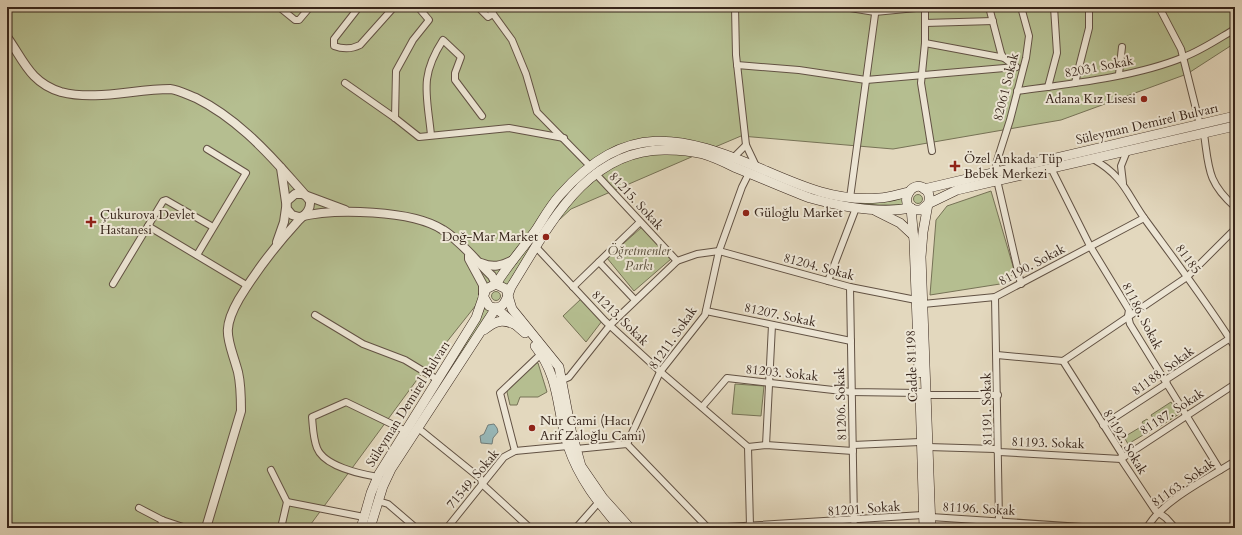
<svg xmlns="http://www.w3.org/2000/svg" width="1242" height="535" font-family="Cardo,serif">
	<rect width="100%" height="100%" fill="#e3d8be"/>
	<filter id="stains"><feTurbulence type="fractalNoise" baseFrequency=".005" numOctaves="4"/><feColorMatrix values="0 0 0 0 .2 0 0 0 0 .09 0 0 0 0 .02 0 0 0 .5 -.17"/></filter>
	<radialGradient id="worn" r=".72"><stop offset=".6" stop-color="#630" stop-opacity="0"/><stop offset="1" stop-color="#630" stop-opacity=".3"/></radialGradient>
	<g fill="#b5be90" stroke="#767256">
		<polygon points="7,7 1235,7 1235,43 1187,74 1061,120 893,149 741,136 708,150 810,192 904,197 905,205 879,205 828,201 703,152 571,209 535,242 506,287 501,282 503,271 419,377 308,528 7,528"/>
		<polygon points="991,191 1015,273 1000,284 930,295 936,220 947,206"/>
		<circle cx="918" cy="199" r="4.5"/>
		<polygon points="642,227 671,259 634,291 607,258"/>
		<circle cx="496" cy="296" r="4.5"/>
		<polygon points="581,299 602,321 586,342 563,316"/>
		<path d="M485 307 490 311 375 502 366 522C386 442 451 382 485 307Z"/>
		<polygon points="535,362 538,363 547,392 538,397 520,397 517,405 510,405 507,392 509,387"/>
		<polygon points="735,384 764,386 761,416 732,414"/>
		<polygon points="1171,402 1179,414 1159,427 1151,415"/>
		<polygon points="1147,419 1154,430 1149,433 1142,422"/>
		<polygon points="1139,428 1143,435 1128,444 1124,437"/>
		<polygon points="845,523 849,525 849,528 825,528 828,524"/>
	</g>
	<polygon fill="#97b8b9" stroke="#717d7a" points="494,424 497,428 498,432 493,438 492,444 481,443 480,436 484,434 488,425"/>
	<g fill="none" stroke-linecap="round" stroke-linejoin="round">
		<g stroke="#625244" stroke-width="8">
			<g id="minor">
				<polyline points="279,7 295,20 299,20 310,7"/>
				<path d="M359 7 334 39V46C342 49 352 49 360 45L394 7"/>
				<polyline points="478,7 488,17 493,14"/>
				<polyline points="488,7 512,40 526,74 537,112 590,166"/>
				<polyline points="735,7 736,55 746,145 756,166"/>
				<polyline points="844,7 875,12 926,7"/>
				<polyline points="925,7 925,43 921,83 932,151"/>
				<polyline points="989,7 1001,53 1003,57 1016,67"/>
				<polyline points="1159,7 1181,49 1200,125"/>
				<polyline points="925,23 993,21"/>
				<polyline points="925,43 1005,58"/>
				<polyline points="737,65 799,70 866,80 1016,67"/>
				<polyline points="1119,74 1122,47"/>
				<polyline points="345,83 395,118 419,137 509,128 564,138"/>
				<polyline points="1075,83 1089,28 1089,7"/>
				<polyline points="1048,87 1057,53 1054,7"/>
				<path d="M1017 91C1069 84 1136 77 1184 57 1202 50 1218 39 1235 29"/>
				<polyline points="395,118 396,71 413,40 429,20 418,7"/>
				<path d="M1204 134C1209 168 1207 182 1235 207"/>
				<path d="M431 135C427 94 419 77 443 40L461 57 455 73V80L482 116"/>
				<polyline points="734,157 746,145"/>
				<path d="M1093 159C1125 177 1127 195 1147 222 1177 263 1208 304 1235 347"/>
				<polyline points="1051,168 1090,246 1129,310 1128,316 1130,324 1220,470"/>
				<polyline points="997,171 996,164 1010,120 1026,58 1029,36 1021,7"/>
				<polyline points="595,173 677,261"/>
				<polyline points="997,180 1021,284"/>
				<polyline points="1123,183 1121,166 1127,151"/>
				<polyline points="850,198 876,7"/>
				<polyline points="148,226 163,201 166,200 213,227"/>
				<polyline points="536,247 605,321 663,374 748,447"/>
				<polyline points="197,255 246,173 207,149"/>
				<polyline points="599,262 635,300"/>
				<polyline points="828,281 856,208"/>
				<polyline points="113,284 148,226 248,286"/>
				<polyline points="573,287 640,222"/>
				<polyline points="850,287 854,521"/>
				<polyline points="995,297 999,521"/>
				<polyline points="923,304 995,297 1144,218"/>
				<polyline points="706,311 851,341"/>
				<polyline points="315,315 363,344 405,360 438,380"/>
				<polyline points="997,355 1063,361 1187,277 1235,229"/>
				<polyline points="1063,361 1122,454 1121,459 1155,510 1166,518 1175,528"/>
				<polyline points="558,382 569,377 611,324 677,261 697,254 719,251 850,287 916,300"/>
				<polyline points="926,395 998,395"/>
				<polyline points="702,407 727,378 851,392 920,393"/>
				<polyline points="1103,425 1166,384 1167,379 1235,335"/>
				<polyline points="418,428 481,479 482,484 530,528"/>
				<polyline points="627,444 660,372 705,315 719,251 742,187 749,173"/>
				<polyline points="766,445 772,325"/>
				<polyline points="853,445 920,442"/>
				<polyline points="748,447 766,445 853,451"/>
				<polyline points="748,447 750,526"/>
				<polyline points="928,447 995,449 999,452 1121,459 1235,384"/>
				<polyline points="576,449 627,444 708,528"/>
				<polyline points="515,451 500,393 541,354"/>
				<polyline points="271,470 287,502"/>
				<path d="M378 477C360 474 324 466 317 448 313 438 313 427 312 417L346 402 406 431"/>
				<polyline points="378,501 388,504 416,528"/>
				<polyline points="139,508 162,520 186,528"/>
				<polyline points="931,517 1097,528"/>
				<polyline points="161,528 162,520"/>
				<polyline points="281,528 287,502 364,517"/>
				<polyline points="447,528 504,457 515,451 568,446"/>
				<polyline points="576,528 598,503"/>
				<polyline points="711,528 923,515"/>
				<path d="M1147 528C1161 501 1209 478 1235 461"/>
			</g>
		</g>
		<g stroke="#625244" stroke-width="10">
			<g id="tertiary">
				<path d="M7 37C23 59 30 83 61 92 96 101 134 89 170 89 179 90 188 95 196 98 234 117 264 148 292 180 298 187 305 194 310 201 311 211 304 215 298 221 276 245 256 271 239 299 220 332 229 339 238 372 241 385 241 398 241 411L206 528"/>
				<path d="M281 168 287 209 292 215 299 217C334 208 413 210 443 230 462 242 476 261 492 276L496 284"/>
				<polyline points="277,242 284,222 287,201 295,194 302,194 345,210"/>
				<polyline points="469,256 469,259 483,285 483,296"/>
				<path d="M481 263C493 268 501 266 513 260"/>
			</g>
		</g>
		<g stroke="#37251b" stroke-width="10">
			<g id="secondary">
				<polyline points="924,189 1235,116"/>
				<polyline points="911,208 914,241 919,373"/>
				<polyline points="876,211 900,223 914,236"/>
				<path d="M496 284C508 265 523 248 536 230 543 219 550 206 560 195 626 121 680 134 764 170 801 186 837 202 879 198 889 198 899 194 909 192"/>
				<path d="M483 296 489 306C504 313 507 298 511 287 548 228 586 148 667 150 678 150 691 151 703 154 713 157 724 162 734 167 759 177 784 188 810 198 842 207 878 214 911 208"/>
				<polyline points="496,308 525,333"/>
				<path d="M484 330C495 321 501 319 514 324"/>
				<path d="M535 346C561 379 556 410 568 446 579 479 598 502 620 528"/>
				<polyline points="920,393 924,528"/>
				<polyline points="361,528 371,493 379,474 476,318 486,289 496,284 506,289 512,309 559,367 571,430 581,466 603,498 630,528"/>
				<polyline points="370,528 383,486 391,469 496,308"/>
				<path d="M931 528 921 257 923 232 928 204C930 199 930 195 927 191 912 173 893 212 921 210L928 204 957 190 1235 126"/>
			</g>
		</g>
		<use href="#minor" stroke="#ede6d5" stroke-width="6"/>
		<use href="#tertiary" stroke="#ede6d5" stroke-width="8"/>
		<use href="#secondary" stroke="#ede6d5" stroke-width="9"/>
	</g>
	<g fill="#8f2418" stroke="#ede6d5" stroke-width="1.5">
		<circle cx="1144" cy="99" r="4"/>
		<path d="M953 160h4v4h4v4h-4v4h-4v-4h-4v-4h4z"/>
		<circle cx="746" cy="213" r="4"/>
		<path d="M89 216h4v4h4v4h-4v4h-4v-4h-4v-4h4z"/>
		<circle cx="546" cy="237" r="4"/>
		<circle cx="532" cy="428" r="4"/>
	</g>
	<g text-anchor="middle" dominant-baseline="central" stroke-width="4" stroke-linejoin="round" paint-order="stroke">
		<g font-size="13" fill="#37251b" stroke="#ede6d5">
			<text transform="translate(1099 67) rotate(-11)">82031 Sokak</text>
			<text transform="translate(1006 87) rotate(-76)">82061 Sokak</text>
			<text transform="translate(1147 124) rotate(-13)">Süleyman Demirel Bulvarı</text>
			<text transform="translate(636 201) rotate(47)">81215. Sokak</text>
			<text transform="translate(1188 259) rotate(54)">81185</text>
			<text transform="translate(1032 265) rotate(-28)">81190. Sokak</text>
			<text transform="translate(819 267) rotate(15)">81204. Sokak</text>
			<text transform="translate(780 315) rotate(12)">81207. Sokak</text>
			<text transform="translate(1142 316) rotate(63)">81186. Sokak</text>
			<text transform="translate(620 318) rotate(44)">81213. Sokak</text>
			<text transform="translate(673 338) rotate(-55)">81211. Sokak</text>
			<text transform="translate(912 366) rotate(-92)">Cadde 81198</text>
			<text transform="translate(1163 371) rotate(-36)">81188. Sokak</text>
			<text transform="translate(782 373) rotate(6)">81203. Sokak</text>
			<text transform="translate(408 404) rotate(-58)">Süleyman Demirel Bulvarı</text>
			<text transform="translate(841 404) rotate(-92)">81206. Sokak</text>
			<text transform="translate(987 409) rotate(-91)">81191. Sokak</text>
			<text transform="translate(1172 412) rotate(-33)">81187. Sokak</text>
			<text transform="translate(1125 442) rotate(59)">81192. Sokak</text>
			<text transform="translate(1048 443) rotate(2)">81193. Sokak</text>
			<text transform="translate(473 479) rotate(-50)">71549. Sokak</text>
			<text transform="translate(1183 483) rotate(-35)">81163. Sokak</text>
			<text transform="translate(864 509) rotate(-4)">81201. Sokak</text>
			<text transform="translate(979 509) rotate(3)">81196. Sokak</text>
		</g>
		<g font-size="13" fill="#37251b" stroke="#ede6d5" text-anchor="start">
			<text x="1136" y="99" text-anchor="end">Adana Kız Lisesi</text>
			<text x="964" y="159">Özel Ankada Tüp<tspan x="964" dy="15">Bebek Merkezi</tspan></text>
			<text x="754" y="213">Güloğlu Market</text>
			<text x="100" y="215">Çukurova Devlet<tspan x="100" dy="15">Hastanesi</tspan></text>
			<text x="538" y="237" text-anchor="end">Doğ-Mar Market</text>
			<text x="540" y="421">Nur Cami (Hacı<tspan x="540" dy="15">Arif Zaloğlu Cami)</tspan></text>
		</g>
		<g font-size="13" font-style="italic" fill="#564b38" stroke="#ede6d5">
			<text x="639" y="251">Öğretmenler<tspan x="639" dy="15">Parkı</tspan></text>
		</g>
	</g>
	<rect width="1242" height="535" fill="none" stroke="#e3d8be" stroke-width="24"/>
	<rect x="8" y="8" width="1226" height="519" fill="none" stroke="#37251b" stroke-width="2"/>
	<rect x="12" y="12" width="1218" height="511" fill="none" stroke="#37251b"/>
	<rect width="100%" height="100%" filter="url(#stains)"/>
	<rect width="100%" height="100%" fill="url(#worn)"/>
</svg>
